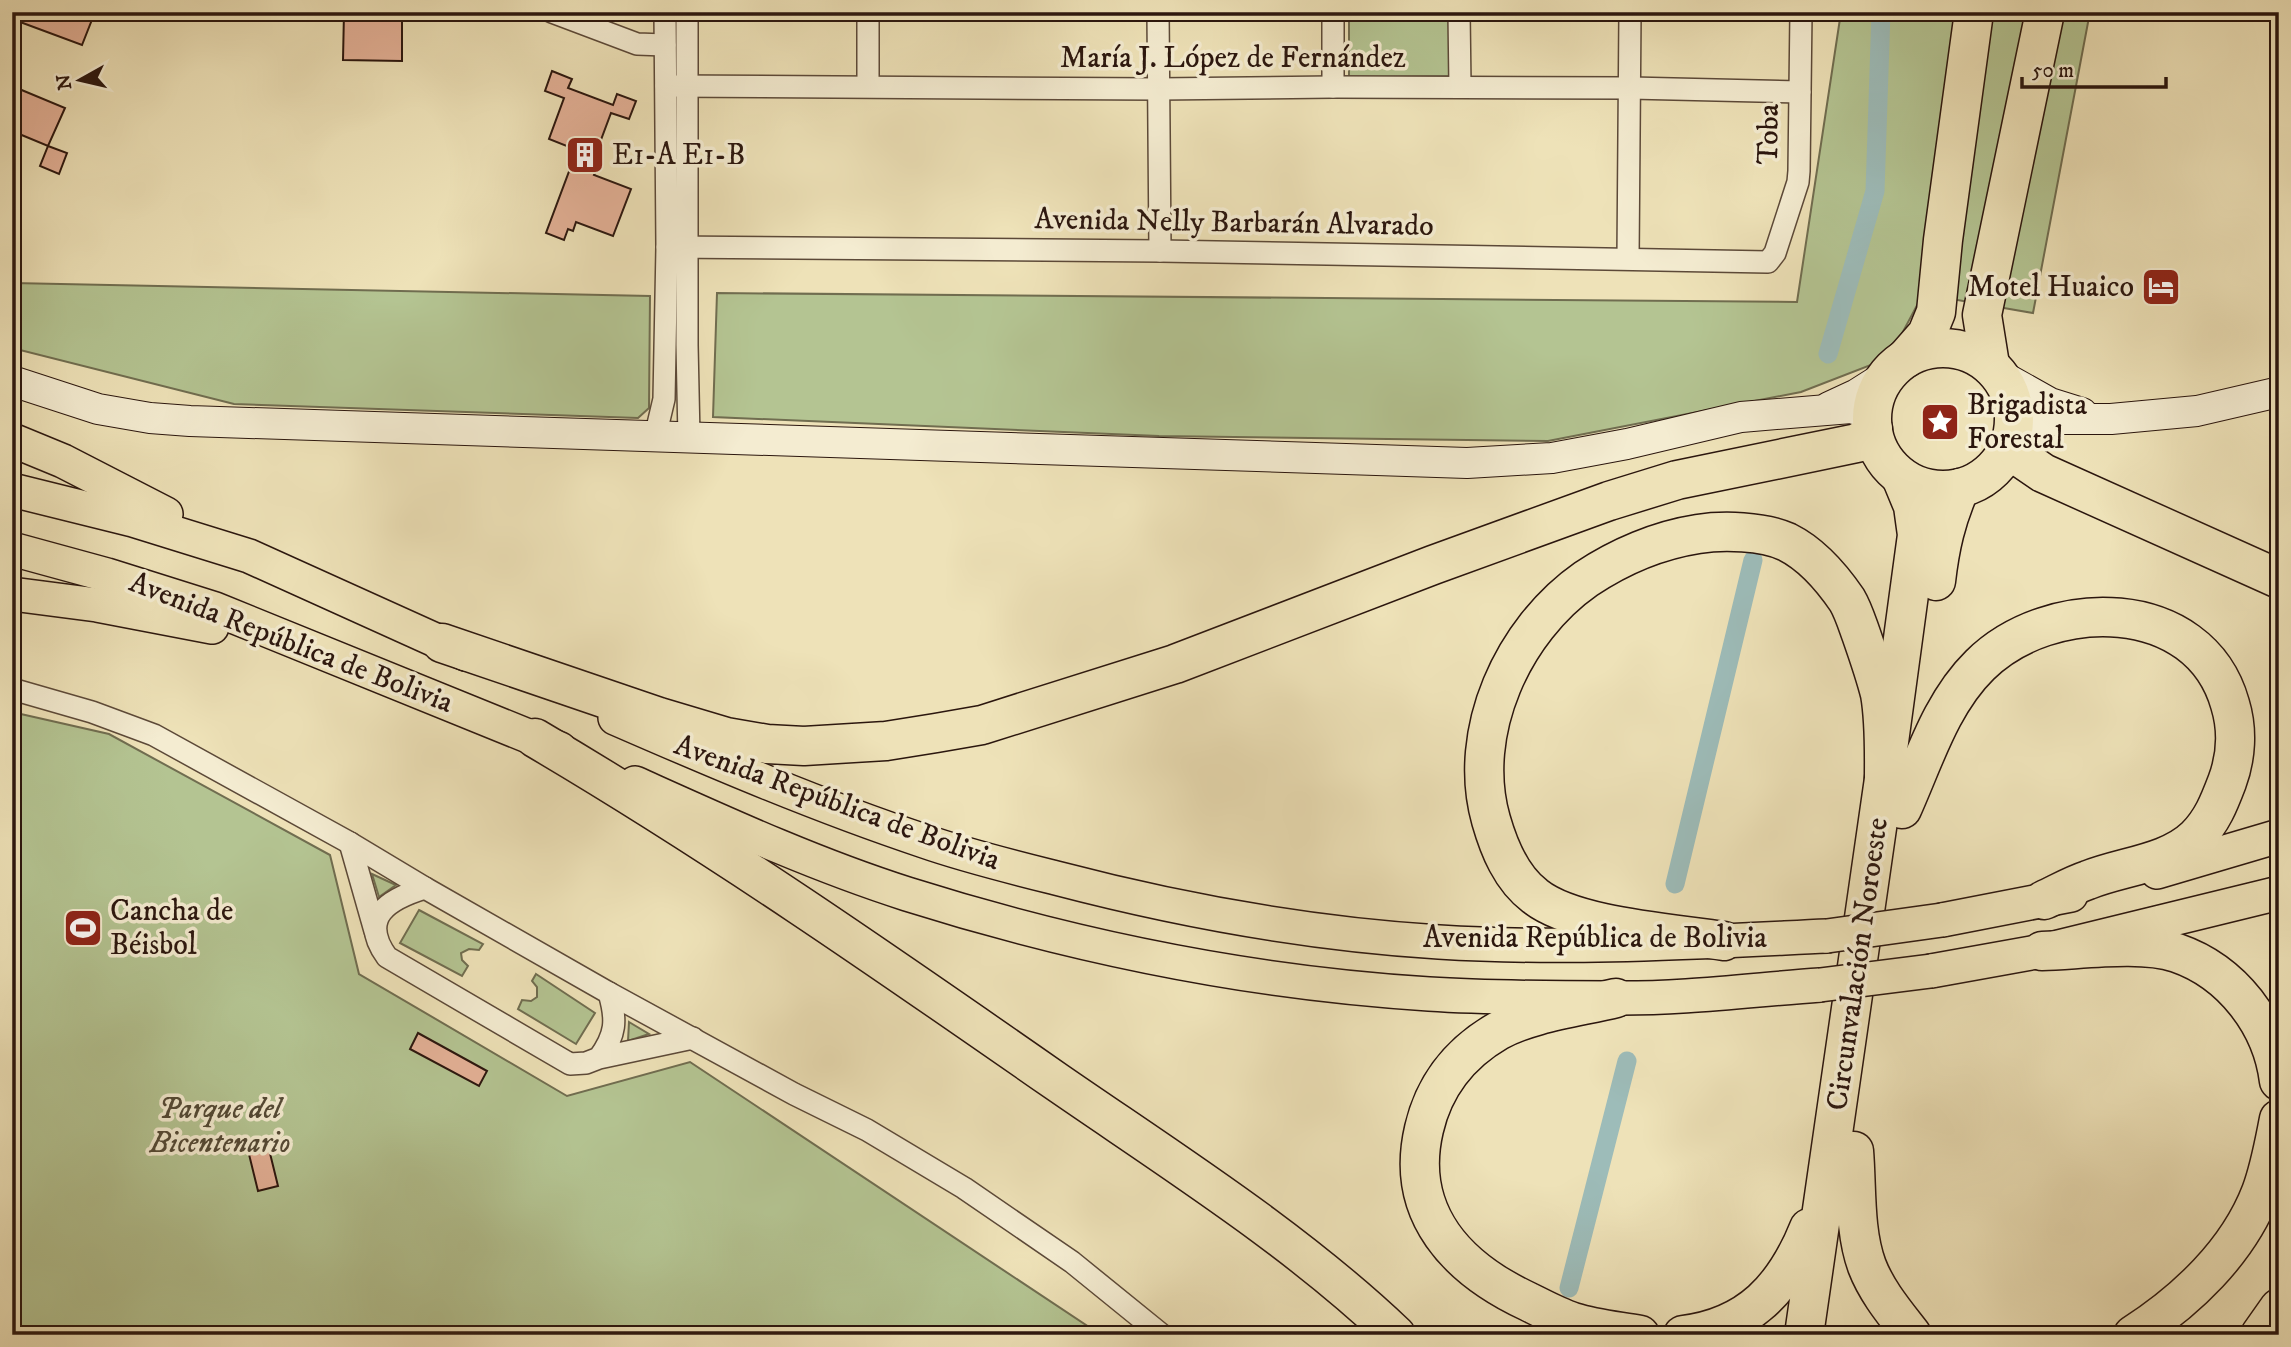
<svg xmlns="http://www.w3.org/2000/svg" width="2291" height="1347" font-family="'IM FELL DW Pica',serif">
	<rect width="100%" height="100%" fill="#eee2b8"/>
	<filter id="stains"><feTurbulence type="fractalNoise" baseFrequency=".00286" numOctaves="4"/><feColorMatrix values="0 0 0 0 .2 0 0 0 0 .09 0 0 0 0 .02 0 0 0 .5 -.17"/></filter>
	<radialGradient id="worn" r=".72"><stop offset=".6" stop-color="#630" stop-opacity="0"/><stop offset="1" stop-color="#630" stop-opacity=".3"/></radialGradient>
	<g fill="#b4c492" stroke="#706d50" stroke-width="2">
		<polygon points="1349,12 1456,12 1456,76 1349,77"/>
		<polygon points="1841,12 2090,12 2033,313 1923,294 1889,358 1801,392 1548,441 1159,436 713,417 717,293 1797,302"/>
		<polygon points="12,283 650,296 649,408 638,418 234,404 12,348"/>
		<polygon points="12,712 109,734 330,855 359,974 567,1096 690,1062 1101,1335 12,1335"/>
		<polygon points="372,874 396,885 379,897"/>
		<polygon points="419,910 483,944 479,950 469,949 461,953 462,960 468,966 462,976 400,943"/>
		<polygon points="536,974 595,1013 576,1044 518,1009 522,1000 531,1001 537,997 537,987 532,981"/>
		<polygon points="629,1022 649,1034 628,1041"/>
	</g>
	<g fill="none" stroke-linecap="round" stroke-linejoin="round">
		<g stroke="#9dbcb9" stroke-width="19">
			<polyline points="1828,354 1875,191 1881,12"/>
			<polyline points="1675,884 1753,560"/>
			<polyline points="1569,1288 1627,1061"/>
		</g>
	</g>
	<g fill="#e4b197" stroke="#2b160e" stroke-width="2">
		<polygon points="12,12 95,12 82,45 12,19"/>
		<polygon points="344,12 402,12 402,61 343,60"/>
		<polygon points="552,71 572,79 568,88 613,105 617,94 636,101 629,119 611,113 592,164 598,166 594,175 631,189 613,236 576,222 573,231 568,229 564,240 546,233 577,150 549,139 564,98 545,91"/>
		<polygon points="12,86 65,108 48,146 12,131"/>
		<polygon points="48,146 67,153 59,174 40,166"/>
		<polygon points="418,1033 487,1071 479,1086 410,1049"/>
		<polygon points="266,1137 278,1186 258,1191 246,1142"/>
	</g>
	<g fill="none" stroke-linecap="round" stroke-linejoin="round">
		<g stroke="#5c4938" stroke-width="24">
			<g id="street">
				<polyline points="552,12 637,44 665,45"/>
				<polyline points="687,12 687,345 689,437"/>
				<polyline points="1158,12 1160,251"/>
				<polyline points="1459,12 1460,87"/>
				<polyline points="666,86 1159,89 1333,87 1631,88 1800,92"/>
				<polyline points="868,86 868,12"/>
				<polyline points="1333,87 1333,12"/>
				<polyline points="667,247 1160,251 1768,262 1775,253 1798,182 1799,171 1801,12"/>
				<polyline points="1628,258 1630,12"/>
				<polyline points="655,437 664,399 667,247 665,12"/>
				<polyline points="12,689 92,712 154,735 350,843 425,888"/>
				<polyline points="350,843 375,931"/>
				<polyline points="609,993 794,1094 867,1130 964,1188 1072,1262 1162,1335"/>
				<path d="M599 1058C616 1035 617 1020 609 993L425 888C389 899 358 917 387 957L570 1064 586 1063 599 1058 693 1038"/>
			</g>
		</g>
		<g stroke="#2b160e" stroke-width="32">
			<g id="secondary">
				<polyline points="2000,375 2050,403 2082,413"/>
				<polyline points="12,381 98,409 150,418 190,421 1467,463 1552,458 1627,444 1741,417 1851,408 1872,414"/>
				<polyline points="1829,407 1857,394 1887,375"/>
				<polyline points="2014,430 2037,422 2058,419 2111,419 2197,411 2279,392"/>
			</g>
		</g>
		<g stroke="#2b160e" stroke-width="36">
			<g id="primary">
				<polyline points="12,440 63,461 166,514"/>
				<polyline points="12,490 133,520 249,556 466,654"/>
				<polyline points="12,549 107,575 215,609 560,749"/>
				<polyline points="12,594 97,605 212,627"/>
				<path d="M615 718C716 762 819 806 924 841 967 856 1012 867 1056 878 1182 911 1310 934 1439 942 1568 950 1698 942 1827 936"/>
				<path d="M635 783C724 823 813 864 907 894 1075 947 1252 983 1429 994 1489 998 1551 998 1612 998 1681 999 1751 990 1820 985"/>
				<polyline points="2157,872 2279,836"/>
				<polyline points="1942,920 2071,895"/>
				<polyline points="1931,971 2042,951 2279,893"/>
			</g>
		</g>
		<g stroke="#2b160e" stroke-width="41">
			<g id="highway">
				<circle cx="1943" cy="419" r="71"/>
				<polyline points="1906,358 1927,334 1936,312 1943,240 1974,12"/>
				<polyline points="1990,365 1982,315 2045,12"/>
				<polyline points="2011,441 2024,460 2043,473 2279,579"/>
				<path d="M1936 581C1940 546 1946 520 1960 488"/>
				<polyline points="442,643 659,717 726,737 767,744 804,746 886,741 936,733 982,725 1175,664 1433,565 1609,501 1677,480 1857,443 1867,437 1873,429"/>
				<path d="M535 738C715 844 886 963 1057 1082 1173 1162 1294 1238 1396 1335"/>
				<path d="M1902 809C1924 760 1941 703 1980 665 2050 596 2199 595 2230 704 2238 730 2236 758 2227 782 2219 803 2212 821 2196 837 2168 864 2123 866 2088 880 2073 885 2059 893 2044 900"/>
				<path d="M1724 941C1673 933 1574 927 1535 896 1511 878 1499 848 1491 820 1466 732 1513 630 1586 579 1619 557 1659 540 1698 534 1723 530 1763 531 1787 542 1811 554 1832 578 1847 600 1853 610 1857 623 1861 634 1868 654 1875 674 1880 694 1885 722 1884 751 1884 779"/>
				<path d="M2042 951C2080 950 2141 941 2177 953 2232 972 2272 1024 2279 1081"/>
				<path d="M1616 998C1580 1007 1530 1013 1498 1031 1460 1053 1434 1086 1424 1129 1404 1214 1458 1269 1529 1302 1543 1309 1558 1317 1573 1322 1595 1329 1618 1331 1640 1335"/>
				<path d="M1854 1151C1857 1187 1854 1231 1867 1266 1877 1292 1895 1313 1912 1335"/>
				<path d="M1683 1335C1749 1327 1785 1288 1809 1228"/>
				<polyline points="1804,1335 1884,779 1917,535 1913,506 1901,477"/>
				<path d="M2133 1335C2186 1301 2238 1252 2261 1192 2270 1168 2274 1144 2279 1119"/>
				<polyline points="2260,1335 2279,1308"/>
			</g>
		</g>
		<use href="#street" stroke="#f4ecd1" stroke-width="21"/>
		<use href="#secondary" stroke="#f4ecd1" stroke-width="30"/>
		<use href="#primary" stroke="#eee2b8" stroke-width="33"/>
		<use href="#highway" stroke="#eee2b8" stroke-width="38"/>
		<g stroke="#2b160e" stroke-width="36" stroke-linecap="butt">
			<g id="primary-bridge">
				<polyline points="1827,936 1942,920"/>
				<polyline points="1820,985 1931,971"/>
			</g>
		</g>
		<use href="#primary-bridge" stroke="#eee2b8" stroke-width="33"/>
	</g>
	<defs>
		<g id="building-square" transform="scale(2.0125)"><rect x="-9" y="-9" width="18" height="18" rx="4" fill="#8f2418" stroke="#f4ecd1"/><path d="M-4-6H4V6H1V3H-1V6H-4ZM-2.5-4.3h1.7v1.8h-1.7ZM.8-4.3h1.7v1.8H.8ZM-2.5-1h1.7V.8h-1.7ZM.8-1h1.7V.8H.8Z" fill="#fff"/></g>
		<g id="hotel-square" transform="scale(2.0125)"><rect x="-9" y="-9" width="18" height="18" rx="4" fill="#8f2418" stroke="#f4ecd1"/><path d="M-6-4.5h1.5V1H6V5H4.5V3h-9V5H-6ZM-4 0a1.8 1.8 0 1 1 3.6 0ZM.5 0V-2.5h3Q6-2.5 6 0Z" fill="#fff"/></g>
		<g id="sight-square" transform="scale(2.0125)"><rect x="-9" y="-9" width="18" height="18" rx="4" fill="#8f2418" stroke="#f4ecd1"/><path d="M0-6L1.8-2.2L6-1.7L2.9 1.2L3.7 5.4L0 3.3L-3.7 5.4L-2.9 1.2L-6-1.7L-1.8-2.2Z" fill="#fff"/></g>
		<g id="stadium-square" transform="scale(2.0125)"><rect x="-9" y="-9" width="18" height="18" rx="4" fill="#8f2418" stroke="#f4ecd1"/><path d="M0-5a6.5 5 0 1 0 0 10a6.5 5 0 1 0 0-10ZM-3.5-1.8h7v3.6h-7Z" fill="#fff"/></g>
	</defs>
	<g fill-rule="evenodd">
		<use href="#building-square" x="585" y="155"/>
		<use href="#hotel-square" x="2161" y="287"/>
		<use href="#sight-square" x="1940" y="422"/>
		<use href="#stadium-square" x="83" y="928"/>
	</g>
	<g text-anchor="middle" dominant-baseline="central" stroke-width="7" stroke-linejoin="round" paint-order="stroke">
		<g font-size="30" fill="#2b160e" stroke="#f4ecd1">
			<text x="1233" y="58">María J. López de Fernández</text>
			<text transform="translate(1769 134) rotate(-89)">Toba</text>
			<text transform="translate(1234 223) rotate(1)">Avenida Nelly Barbarán Alvarado</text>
			<text transform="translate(291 643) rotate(21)">Avenida República de Bolivia</text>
			<text transform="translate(837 803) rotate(20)">Avenida República de Bolivia</text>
			<text x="1595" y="938">Avenida República de Bolivia</text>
			<text transform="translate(1858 964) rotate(-82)">Circunvalación Noroeste</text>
		</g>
		<g font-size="30" fill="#2b160e" stroke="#f4ecd1" text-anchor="start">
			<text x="612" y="155">E1-A E1-B</text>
			<text x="2134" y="287" text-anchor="end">Motel Huaico</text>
			<text x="1967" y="405">Brigadista<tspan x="1967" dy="34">Forestal</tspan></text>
			<text x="110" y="911">Cancha de<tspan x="110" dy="34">Béisbol</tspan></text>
		</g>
		<g font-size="30" font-style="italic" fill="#544a36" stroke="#f4ecd1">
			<text x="220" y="1109">Parque del<tspan x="220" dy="34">Bicentenario</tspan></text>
		</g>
	</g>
	<rect width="2291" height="1347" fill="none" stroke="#eee2b8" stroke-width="42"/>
	<rect x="14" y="14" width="2263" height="1319" fill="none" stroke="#2b160e" stroke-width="3.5"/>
	<rect x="21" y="21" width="2249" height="1305" fill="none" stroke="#2b160e" stroke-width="2"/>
	<g transform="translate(80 80) rotate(262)" stroke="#f4ecd1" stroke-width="5" paint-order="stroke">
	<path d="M0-5L12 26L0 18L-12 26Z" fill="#2b160e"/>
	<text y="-10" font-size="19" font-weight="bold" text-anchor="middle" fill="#2b160e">N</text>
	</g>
	<path d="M2022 77v10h144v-10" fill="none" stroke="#2b160e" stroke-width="3.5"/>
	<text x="2032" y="77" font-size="21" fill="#2b160e" stroke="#f4ecd1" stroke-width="5" paint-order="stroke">50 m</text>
	<rect width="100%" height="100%" filter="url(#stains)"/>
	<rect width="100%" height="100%" fill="url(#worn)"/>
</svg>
